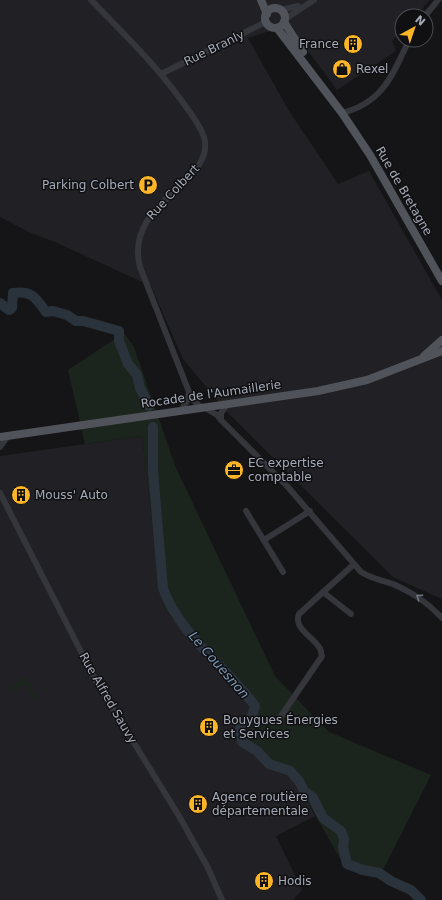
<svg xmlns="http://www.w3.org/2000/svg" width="442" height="900" font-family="'DejaVu Sans',sans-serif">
	<rect width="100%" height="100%" fill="#151517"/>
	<g fill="#212024">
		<polygon points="0,0 430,0 416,16 402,16 402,30 392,41 396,51 337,90 289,25 248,38 289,111 338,184 369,171 442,300 442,599 393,577 226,411 183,359 151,286 55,242 31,233 0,217"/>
		<polygon points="142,436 163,609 240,683 241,693 253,704 255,711 235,725 256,751 264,767 295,779 315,816 276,836 302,890 293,900 0,900 0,456"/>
	</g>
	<g fill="#1c251d">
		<polygon points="124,333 134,347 176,468 275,676 329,732 431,775 384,868 372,877 343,864 295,779 264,767 256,751 240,745 235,725 255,711 253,704 241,693 240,683 163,609 142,436 85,444 68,370"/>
		<polygon points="24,677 38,700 35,702 23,684 9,692 8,690 8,688"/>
	</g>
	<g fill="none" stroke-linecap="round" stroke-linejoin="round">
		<g stroke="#2a333b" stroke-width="10">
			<path d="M0 303 9 310 12 308 13 293C32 290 36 298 46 312L53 311 67 315 76 321H83L119 331V341L128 364 137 375 140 388 149 406"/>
			<path d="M153 427V471L163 588C178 633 228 669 255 706L252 716 240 728 242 742 257 751 269 764 290 771 299 781 304 791 313 798 323 818 341 831 344 839 343 847 347 864 363 870 379 873 391 881 411 890 421 900"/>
		</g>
		<g stroke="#35363c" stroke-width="6">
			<path d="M91 0C123 33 157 66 184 104 191 114 200 125 204 137 217 183 123 201 140 267L189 392"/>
			<polyline points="281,10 298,6"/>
			<polyline points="425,16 438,0"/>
			<polyline points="285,19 314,0"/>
			<polyline points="161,74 266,22"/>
			<path d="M342 113C383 103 393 74 409 40"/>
			<polyline points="205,408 217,415 221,420 221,413 227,405"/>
			<polyline points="181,411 188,399 189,392 193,400 202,408"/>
			<path d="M221 420 287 486 361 572C372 579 382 580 393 584 413 593 427 602 442 618"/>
			<polyline points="0,447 8,436"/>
			<polyline points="0,493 96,681 179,816 208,868 222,900"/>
			<polyline points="246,511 283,572"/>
			<polyline points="264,540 310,511"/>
			<polyline points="323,592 351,614"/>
			<path d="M277 722 322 656C321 653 321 649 319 647 313 637 293 628 299 614L353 565"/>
		</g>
		<g stroke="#51535b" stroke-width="8">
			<polyline points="261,0 267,14"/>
			<circle cx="275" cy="18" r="10"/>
			<polyline points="284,22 303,52"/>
			<polyline points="277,28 342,113 370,155 442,281"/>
			<polyline points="424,356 442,340"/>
			<polyline points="0,437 318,391 367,380 442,351"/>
		</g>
	</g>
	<defs><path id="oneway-chevron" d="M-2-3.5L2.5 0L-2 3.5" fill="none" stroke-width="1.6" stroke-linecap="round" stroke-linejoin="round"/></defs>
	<use stroke="#737680" href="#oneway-chevron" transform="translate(419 597) rotate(-146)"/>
	<defs>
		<g id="building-disc" transform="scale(1)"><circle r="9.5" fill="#fcb527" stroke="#101012"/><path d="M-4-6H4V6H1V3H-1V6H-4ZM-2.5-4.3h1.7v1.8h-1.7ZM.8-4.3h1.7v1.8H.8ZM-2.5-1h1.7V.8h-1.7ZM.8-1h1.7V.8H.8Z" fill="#111"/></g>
		<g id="shop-disc" transform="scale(1)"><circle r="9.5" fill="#fcb527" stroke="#101012"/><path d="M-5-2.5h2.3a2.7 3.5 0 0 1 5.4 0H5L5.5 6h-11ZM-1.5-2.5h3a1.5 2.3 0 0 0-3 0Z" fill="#111"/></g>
		<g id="parking-disc" transform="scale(1)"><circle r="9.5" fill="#fcb527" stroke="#101012"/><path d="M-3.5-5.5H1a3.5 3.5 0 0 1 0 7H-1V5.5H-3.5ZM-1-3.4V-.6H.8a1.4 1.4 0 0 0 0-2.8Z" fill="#111"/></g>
		<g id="office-disc" transform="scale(1)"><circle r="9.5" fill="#fcb527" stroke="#101012"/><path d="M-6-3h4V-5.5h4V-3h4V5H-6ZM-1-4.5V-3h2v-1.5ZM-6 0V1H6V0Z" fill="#111"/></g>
	</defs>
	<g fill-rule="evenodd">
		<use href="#building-disc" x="353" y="44"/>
		<use href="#shop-disc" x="342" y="69"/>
		<use href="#parking-disc" x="148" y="185"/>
		<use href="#office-disc" x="234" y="470"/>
		<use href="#building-disc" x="21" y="495"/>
		<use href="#building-disc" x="209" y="727"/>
		<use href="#building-disc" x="198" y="804"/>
		<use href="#building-disc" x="264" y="881"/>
	</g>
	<g text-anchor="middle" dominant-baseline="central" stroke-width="3" stroke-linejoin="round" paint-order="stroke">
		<g font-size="12" fill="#a6abb8" stroke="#101012" text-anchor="start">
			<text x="339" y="44" text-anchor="end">France</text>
			<text x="356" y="69">Rexel</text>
			<text x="134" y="185" text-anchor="end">Parking Colbert</text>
			<text x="248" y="463">EC expertise<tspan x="248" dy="14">comptable</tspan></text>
			<text x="35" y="495">Mouss' Auto</text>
			<text x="223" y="720">Bouygues Énergies<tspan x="223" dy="14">et Services</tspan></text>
			<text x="212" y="797">Agence routière<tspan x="212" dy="14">départementale</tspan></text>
			<text x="278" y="881">Hodis</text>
		</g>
		<g font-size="12" fill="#a6abb8" stroke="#101012">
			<text transform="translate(214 48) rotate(-26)">Rue Branly</text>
			<text transform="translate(404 191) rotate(60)">Rue de Bretagne</text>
			<text transform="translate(173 192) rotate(-47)">Rue Colbert</text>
			<text transform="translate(211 394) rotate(-8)">Rocade de l'Aumaillerie</text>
			<text transform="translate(108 698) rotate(60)">Rue Alfred Sauvy</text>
		</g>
		<g font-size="13" font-style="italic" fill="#7a99b5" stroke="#101012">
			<text transform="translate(219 665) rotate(49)">Le Couesnon</text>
		</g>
	</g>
	<g transform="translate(414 28) rotate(40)"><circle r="19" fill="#101012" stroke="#4c4e54"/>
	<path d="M0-3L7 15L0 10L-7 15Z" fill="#fcb527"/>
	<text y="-6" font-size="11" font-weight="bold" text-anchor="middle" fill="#a6abb8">N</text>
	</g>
</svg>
